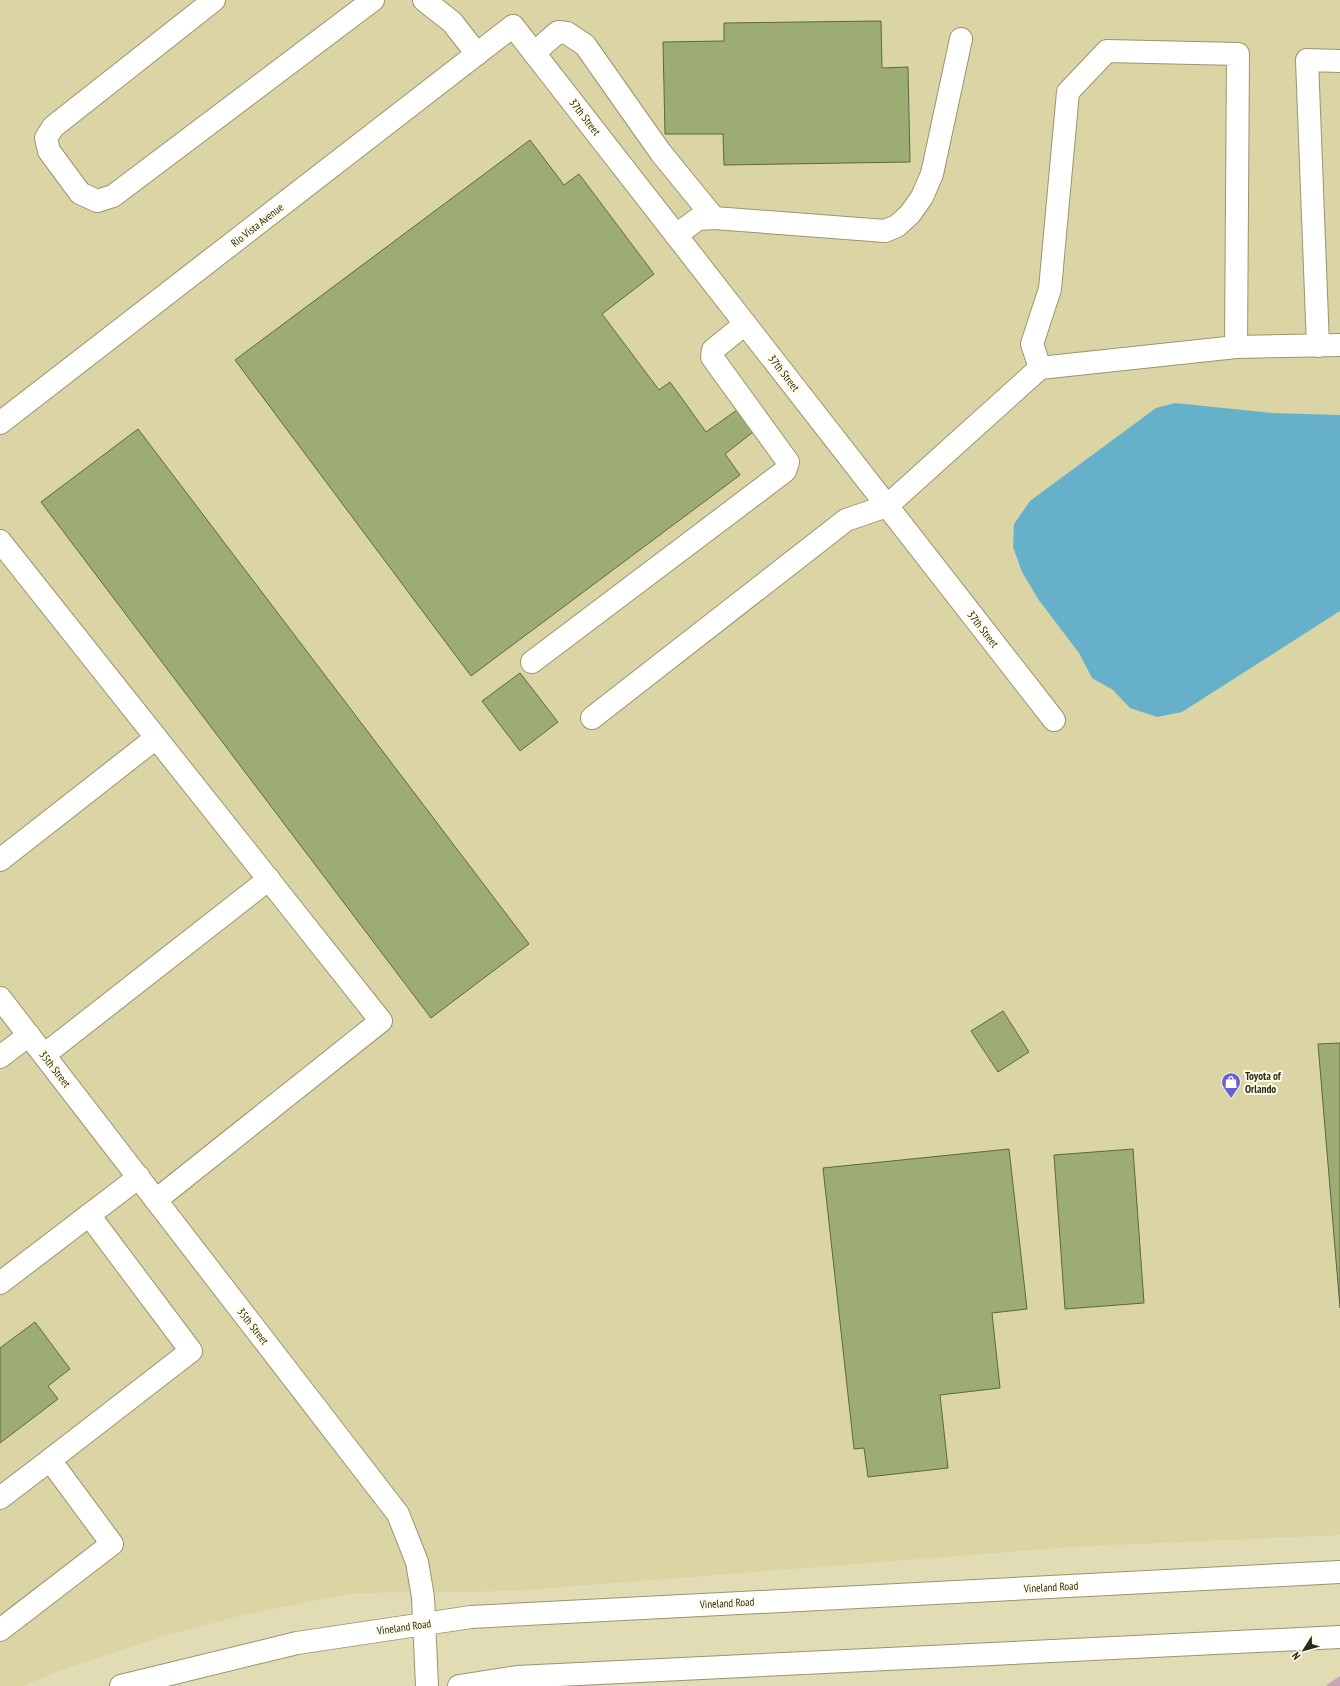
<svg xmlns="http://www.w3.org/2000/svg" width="1340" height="1686" font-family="'PT Sans Narrow',sans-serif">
	<rect width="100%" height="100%" fill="#e1dcb4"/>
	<polygon fill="#dbd4a4" points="0,0 1340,0 1340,1535 1071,1547 512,1591 355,1593 246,1614 161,1637 70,1667 22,1686 0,1686"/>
	<polygon fill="#c9a5bb" points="1340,1676 1340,1686 1326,1686 1328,1684"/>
	<polygon fill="#66b1c9" points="1175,403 1273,413 1340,415 1340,611 1182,712 1157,717 1130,708 1113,690 1092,678 1079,653 1038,599 1022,572 1013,547 1014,524 1030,501 1156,408"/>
	<g fill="#9cac72" stroke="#5d6744">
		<polygon points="881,21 882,68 908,67 910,162 724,165 723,134 665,134 663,42 724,41 724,23"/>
		<polygon points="530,140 564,185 579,174 654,274 602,314 659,390 670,382 706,432 737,410 753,432 725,454 740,475 471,676 235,360"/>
		<polygon points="138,429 529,944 431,1018 41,502"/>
		<polygon points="520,673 558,722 520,751 482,701"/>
		<polygon points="1003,1011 1029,1052 998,1072 971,1031"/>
		<polygon points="1340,1043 1340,1308 1318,1044"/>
		<polygon points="1009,1149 1027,1309 992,1313 1000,1388 940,1395 948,1468 868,1477 864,1448 854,1449 823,1168"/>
		<polygon points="1133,1149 1144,1303 1065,1309 1054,1155"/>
		<polygon points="35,1322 70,1369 48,1386 58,1399 0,1443 0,1348"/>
	</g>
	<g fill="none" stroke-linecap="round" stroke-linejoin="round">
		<g stroke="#9a956f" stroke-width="24">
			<g id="minor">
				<polyline points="214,0 53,127 46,138 49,151 80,193 97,201 113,196 373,0"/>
				<polyline points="424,0 452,22 477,54"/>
				<polyline points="534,53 558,32 567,33 585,45 661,153 714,218"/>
				<polyline points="676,235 698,219 714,218 885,231 897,226 910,214 922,197 932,174 961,39"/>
				<polyline points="1318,346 1307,60 1340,61"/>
				<polyline points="1040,368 1032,344 1050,289 1068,92 1107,51 1238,54 1236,347"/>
				<polyline points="0,423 513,26 1054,720"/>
				<polyline points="0,541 381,1021 156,1200"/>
				<polyline points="532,662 785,471 788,462 712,357 713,350 745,324"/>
				<polyline points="592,718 846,520 887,506 1040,368 1236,347 1340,345"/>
				<polyline points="0,860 156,738"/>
				<polyline points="0,998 398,1514 417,1562 423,1597 427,1686"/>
				<polyline points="44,1055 269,879"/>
				<polyline points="0,1057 29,1035"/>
				<polyline points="0,1283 139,1177"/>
				<polyline points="50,1460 191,1351 89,1215"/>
				<polyline points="0,1498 50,1460 112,1544 0,1630"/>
				<polyline points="121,1686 297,1643 471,1617 1340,1572"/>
				<polyline points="459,1686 517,1677 1340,1637"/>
			</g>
		</g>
		<use href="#minor" stroke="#fff" stroke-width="22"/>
	</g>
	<defs>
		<g id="shop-pin" transform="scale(1)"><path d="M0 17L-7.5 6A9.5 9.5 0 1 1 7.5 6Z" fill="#6660d9" stroke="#fffce8"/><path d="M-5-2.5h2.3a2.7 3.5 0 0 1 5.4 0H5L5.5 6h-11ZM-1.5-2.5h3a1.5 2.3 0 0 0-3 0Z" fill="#fff"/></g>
	</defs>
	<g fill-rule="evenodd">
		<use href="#shop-pin" x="1231" y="1082"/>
	</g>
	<g text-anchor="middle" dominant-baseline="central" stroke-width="4" stroke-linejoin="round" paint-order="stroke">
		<g font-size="11" fill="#2c2a1a" stroke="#fffce8">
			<text transform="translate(585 117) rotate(52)">37th Street</text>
			<text transform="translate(257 225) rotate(-38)">Rio Vista Avenue</text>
			<text transform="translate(784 373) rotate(52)">37th Street</text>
			<text transform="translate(983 629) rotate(52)">37th Street</text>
			<text transform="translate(55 1069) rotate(52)">35th Street</text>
			<text transform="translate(253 1326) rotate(52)">35th Street</text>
			<text transform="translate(1051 1587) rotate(-3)">Vineland Road</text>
			<text transform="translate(727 1603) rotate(-3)">Vineland Road</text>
			<text transform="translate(404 1627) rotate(-8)">Vineland Road</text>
		</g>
		<g font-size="11" font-weight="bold" fill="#2c2a1a" stroke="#fffce8" text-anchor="start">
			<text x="1245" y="1076">Toyota of<tspan x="1245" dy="13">Orlando</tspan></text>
		</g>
	</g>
	<g transform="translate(1304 1650) rotate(233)" stroke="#fffce8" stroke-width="3" paint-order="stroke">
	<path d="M0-3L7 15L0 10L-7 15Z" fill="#2c2a1a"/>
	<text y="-6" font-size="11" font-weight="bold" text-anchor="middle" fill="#2c2a1a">N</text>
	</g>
</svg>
